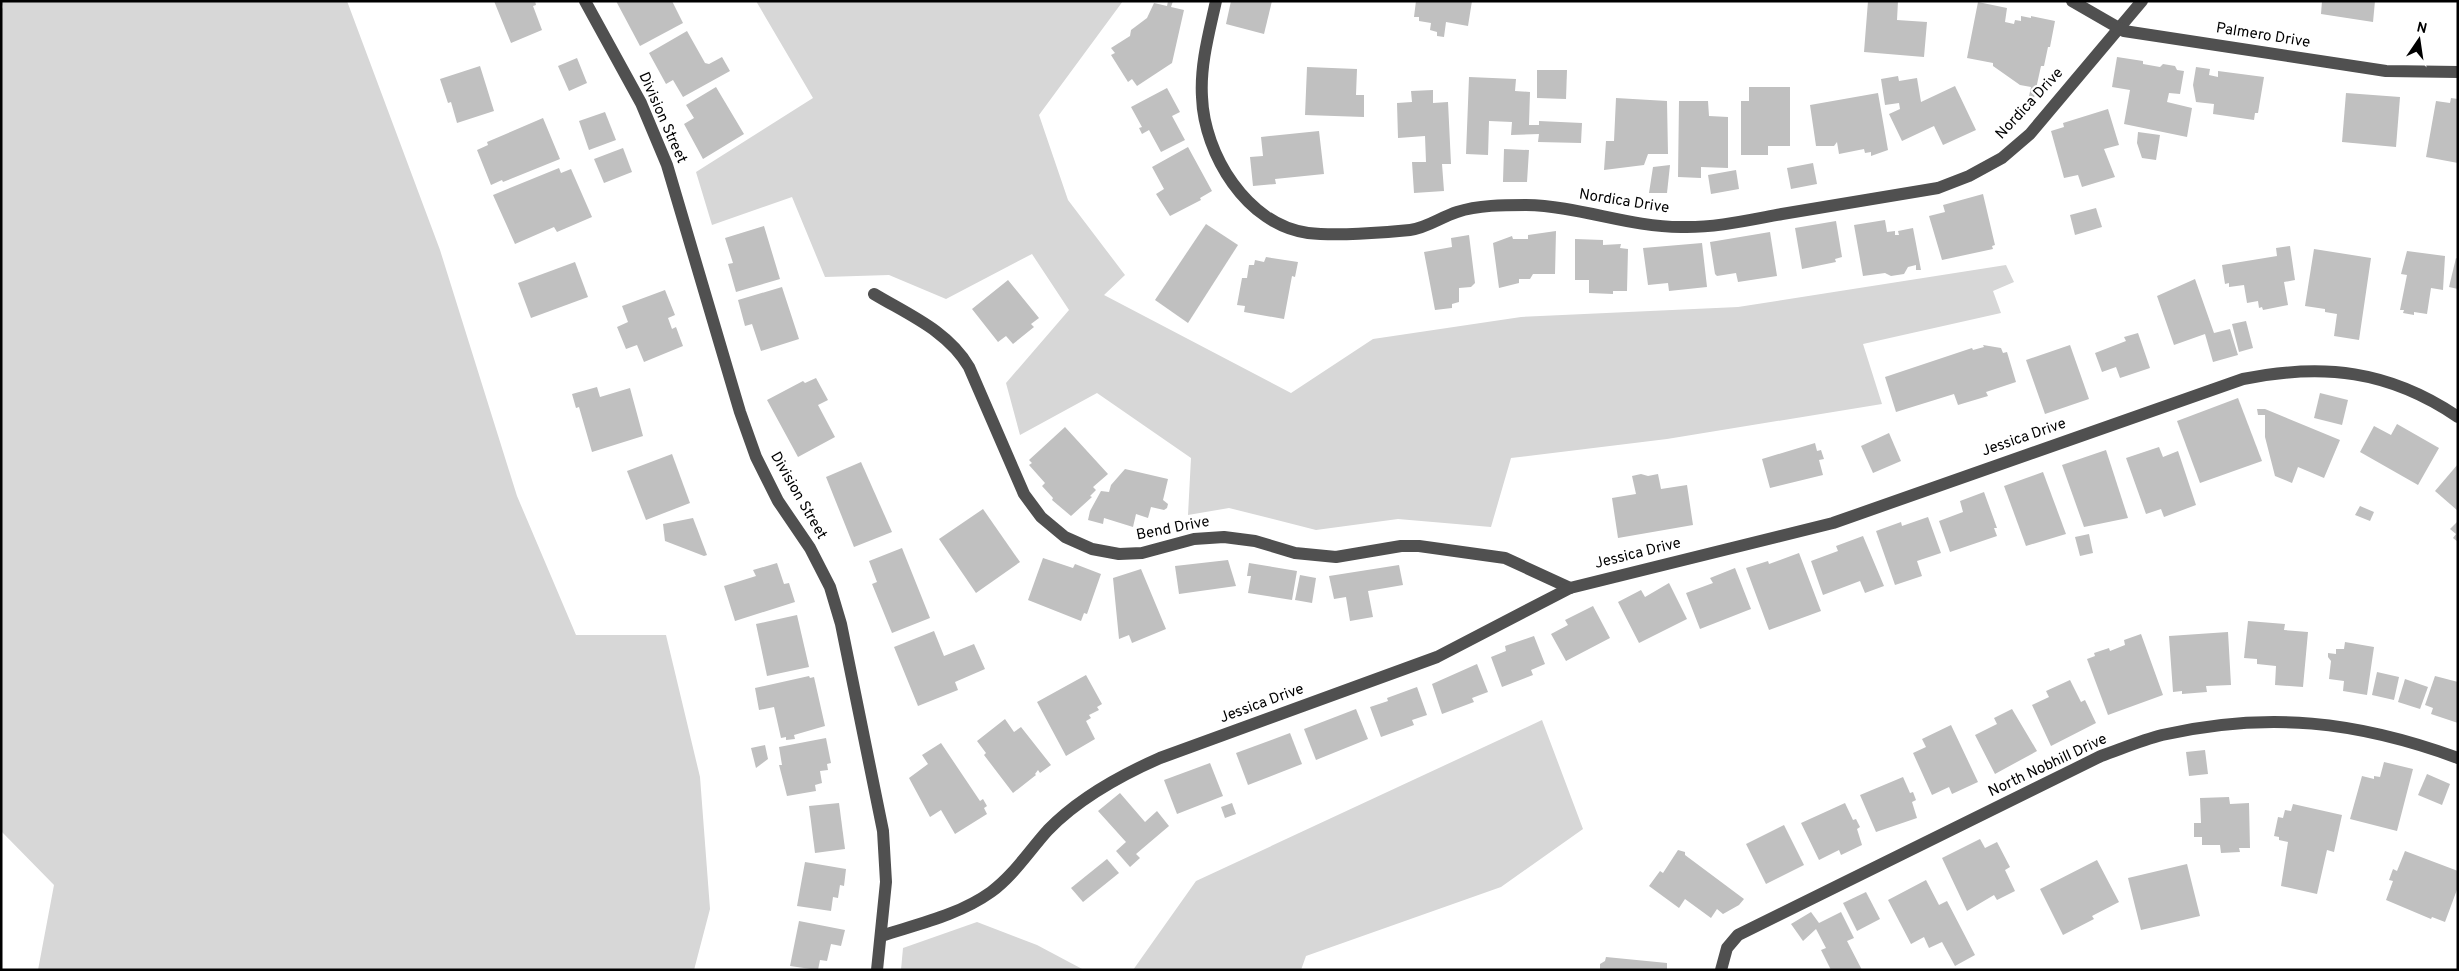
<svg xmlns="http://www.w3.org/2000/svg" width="2459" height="971" font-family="Overpass,sans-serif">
	<rect width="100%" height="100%" fill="#fff"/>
	<g fill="#d7d7d7">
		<polygon points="1,1 347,1 440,250 517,496 576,635 666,635 700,777 710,909 694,970 38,970 54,885 1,831 1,11 3,7"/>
		<polygon points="756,1 1123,1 1039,115 1068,200 1125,275 1104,295 1291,393 1373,339 1521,317 1738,307 2006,265 2014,282 1993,291 2001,313 1863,344 1882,404 1667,439 1511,458 1491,527 1398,519 1316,530 1229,508 1188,515 1191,458 1097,393 1020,435 1006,383 1069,310 1032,254 946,299 889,275 825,277 792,197 712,225 696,172 813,98"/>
		<polygon points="1542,720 1583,829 1501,887 1306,956 1301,970 1133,970 1196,881"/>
		<polygon points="977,922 1037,945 1084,970 901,970 903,948"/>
	</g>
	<g fill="#c0c0c0">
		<polygon points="494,1 535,1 536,5 533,6 542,30 511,43"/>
		<polygon points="616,1 672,1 683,23 640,46"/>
		<polygon points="1168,1 1173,1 1171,7 1184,10 1172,63 1137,86 1132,79 1128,82 1111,55 1115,53 1111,48 1130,36 1131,30 1147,18 1154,3 1167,6"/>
		<polygon points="1231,1 1272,1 1264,34 1226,24"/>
		<polygon points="1416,1 1472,1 1468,26 1446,22 1444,37 1437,36 1437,32 1430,30 1431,23 1419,21 1419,17 1414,17"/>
		<polygon points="1868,1 1898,1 1897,20 1927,22 1924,57 1864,52"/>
		<polygon points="2322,1 2375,1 2373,22 2321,14"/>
		<polygon points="1978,2 2007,8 2005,22 2014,24 2015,20 2021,21 2021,16 2031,18 2031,16 2055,21 2050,47 2048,47 2044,66 2041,66 2034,98 2031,101 2028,101 2031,87 2020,85 1993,66 1993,63 1967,58"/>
		<polygon points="687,31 705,63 709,64 722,57 730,71 683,97 673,80 666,84 649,53"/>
		<polygon points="2117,57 2143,61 2143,64 2160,67 2163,64 2175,66 2177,70 2184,71 2180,94 2169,93 2167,102 2192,108 2187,137 2124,124 2130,90 2112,87"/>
		<polygon points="577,58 587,83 569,91 558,66"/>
		<polygon points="480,66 494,111 457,123 451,102 448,103 440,79"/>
		<polygon points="1307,67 1357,69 1356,95 1364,95 1364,117 1305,115"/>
		<polygon points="2196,67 2210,69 2209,75 2218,77 2218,71 2264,77 2258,113 2255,113 2254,120 2213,114 2214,104 2196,102 2193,85"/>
		<polygon points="1537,70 1567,70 1566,99 1537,98"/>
		<polygon points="1898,76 1899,81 1917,78 1921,102 1955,86 1976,130 1943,145 1934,126 1902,141 1889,114 1900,109 1899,103 1885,105 1881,79"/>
		<polygon points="1469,77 1516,79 1515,91 1530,92 1529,125 1539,125 1539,121 1582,123 1581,143 1538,142 1539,134 1511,135 1512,122 1489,121 1488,155 1466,154"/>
		<polygon points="716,87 744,134 703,159 684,124 694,118 686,105"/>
		<polygon points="1749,87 1790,87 1790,146 1768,146 1768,155 1741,155 1741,101 1749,101"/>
		<polygon points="1167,88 1180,112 1172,116 1185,140 1161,152 1149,130 1142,134 1139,128 1142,127 1131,107"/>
		<polygon points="1433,90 1433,103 1448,102 1451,164 1442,164 1444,191 1414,193 1412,162 1426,162 1425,136 1398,138 1397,103 1412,102 1411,91"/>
		<polygon points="1878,93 1888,150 1871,156 1871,152 1865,153 1864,149 1839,154 1837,142 1834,146 1816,146 1810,105"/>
		<polygon points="2346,93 2400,97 2396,147 2342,142"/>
		<polygon points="1616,98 1667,101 1668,154 1648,154 1644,165 1604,170 1606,141 1614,141"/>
		<polygon points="2451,98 2458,99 2458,163 2426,157 2436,101 2450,103"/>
		<polygon points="1679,101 1708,101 1709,116 1728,117 1728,168 1701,167 1701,178 1678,177"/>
		<polygon points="2108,109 2119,145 2104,149 2115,177 2082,187 2078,175 2064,178 2051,131 2064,127 2063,123"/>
		<polygon points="605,112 616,140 589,150 579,121"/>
		<polygon points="543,118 560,159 503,182 502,180 491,185 477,150 488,145 487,142"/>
		<polygon points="1319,131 1324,174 1275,179 1276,184 1253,186 1250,157 1263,156 1261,137"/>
		<polygon points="2138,132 2160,135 2156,160 2142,158 2137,143"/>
		<polygon points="1188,147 1212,191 1200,198 1201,200 1170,216 1156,194 1164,189 1152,167"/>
		<polygon points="623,148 632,172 604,183 594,159"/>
		<polygon points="1504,149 1529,150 1527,182 1503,182"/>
		<polygon points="1813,163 1817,184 1791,189 1787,168"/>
		<polygon points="1670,165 1667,193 1649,193 1653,167"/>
		<polygon points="559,168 561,173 571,169 592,217 557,232 554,227 515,244 493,195"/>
		<polygon points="1736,170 1739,189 1711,194 1708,175"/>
		<polygon points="1983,194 1995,245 1992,246 1993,249 1942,260 1929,216 1945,212 1943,205"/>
		<polygon points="2096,208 2102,227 2075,235 2070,215"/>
		<polygon points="1885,220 1887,232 1895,231 1895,235 1899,235 1898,231 1913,228 1921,270 1916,270 1916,265 1908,267 1904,274 1891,276 1885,273 1863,276 1854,225"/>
		<polygon points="1836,221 1842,257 1835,259 1836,262 1802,269 1795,228"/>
		<polygon points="1206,224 1238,245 1188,323 1155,300"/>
		<polygon points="764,226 780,279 736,292 728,264 733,263 725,238"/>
		<polygon points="1556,231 1555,274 1533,274 1530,279 1519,279 1519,283 1499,288 1493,243 1512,236 1513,239 1528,239 1528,235"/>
		<polygon points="1770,232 1777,276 1738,282 1736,273 1717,276 1715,274 1710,242"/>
		<polygon points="1469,235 1475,283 1471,287 1459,288 1459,302 1452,304 1452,308 1435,310 1424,252 1452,247 1451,238"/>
		<polygon points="1575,239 1603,240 1603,245 1621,244 1620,248 1628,249 1627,291 1613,291 1613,294 1589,293 1589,280 1575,280"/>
		<polygon points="1702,243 1707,287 1669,291 1668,283 1648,285 1643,248"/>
		<polygon points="2290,246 2295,280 2284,282 2288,305 2263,310 2262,307 2259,308 2258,301 2247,303 2244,285 2229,287 2229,283 2225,284 2222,265 2277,256 2276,248"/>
		<polygon points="2314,249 2371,258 2359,340 2334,336 2337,314 2325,312 2325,309 2305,306"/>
		<polygon points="2407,251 2445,256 2443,290 2431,288 2427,314 2414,312 2414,315 2403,313 2404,310 2400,310 2407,275 2401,274"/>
		<polygon points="1266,257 1298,262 1295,277 1292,276 1284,319 1244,312 1245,306 1237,305 1242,278 1247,278 1249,265 1254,265 1255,260 1264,262"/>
		<polygon points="2456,258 2458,259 2458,289 2449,287"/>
		<polygon points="575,262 588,297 531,318 518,283"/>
		<polygon points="2195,279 2214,333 2230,329 2238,355 2213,362 2205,334 2174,345 2157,296"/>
		<polygon points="1008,280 1039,318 1031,324 1034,327 1013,344 1006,336 998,342 972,309"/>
		<polygon points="782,287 799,339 761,351 752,324 745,326 738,300"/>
		<polygon points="665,290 675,315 668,318 672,329 676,327 683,346 644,362 637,345 626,349 617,327 628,322 622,306"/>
		<polygon points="2246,321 2253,348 2239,352 2232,324"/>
		<polygon points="2138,333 2150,368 2120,378 2116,367 2102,372 2095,353 2126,341 2124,337"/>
		<polygon points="1983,345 2001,348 2003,353 2007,352 2016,382 1986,392 1988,396 1958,405 1954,394 1896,412 1885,377 1972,348 1973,350 1984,347"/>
		<polygon points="2070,345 2089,399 2045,414 2026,360"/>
		<polygon points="816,378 828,400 818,405 835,437 798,457 767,400 803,381 805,383"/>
		<polygon points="597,387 600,397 630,388 643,436 592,452 579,407 576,408 572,394"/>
		<polygon points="2320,393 2348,400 2342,425 2314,418"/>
		<polygon points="2238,398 2262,461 2200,483 2177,421"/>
		<polygon points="2257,409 2265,409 2340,440 2324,478 2298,467 2292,483 2275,476 2265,437 2265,415 2258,415"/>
		<polygon points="2397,424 2439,448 2418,485 2360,452 2374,426 2391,435"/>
		<polygon points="1065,427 1108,474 1093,487 1096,490 1090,496 1092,497 1071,516 1052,500 1053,498 1042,486 1045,483 1029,465 1032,463 1029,460"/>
		<polygon points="1889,433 1901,461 1873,473 1861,446"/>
		<polygon points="1815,443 1817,451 1821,450 1824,459 1819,460 1823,475 1770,488 1762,459"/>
		<polygon points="2159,447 2163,457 2178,451 2196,505 2164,517 2161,509 2146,514 2126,458"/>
		<polygon points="2106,450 2128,518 2084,527 2062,465"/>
		<polygon points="672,454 690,503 646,520 627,471"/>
		<polygon points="861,462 892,532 854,547 826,477"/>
		<polygon points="2458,464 2458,511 2435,491"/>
		<polygon points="1125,469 1168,479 1163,500 1168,504 1167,508 1164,510 1151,507 1148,518 1136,514 1133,527 1104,518 1103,524 1088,520 1090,511 1101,491 1109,492 1111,485"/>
		<polygon points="2043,472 2066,534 2026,546 2004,486"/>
		<polygon points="1641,474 1648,476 1658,474 1661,489 1687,485 1693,525 1618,538 1612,498 1636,494 1632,476"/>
		<polygon points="1984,492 1997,528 1994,528 1997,536 1950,552 1939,521 1963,512 1960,501"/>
		<polygon points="2360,506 2374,512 2370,521 2355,515"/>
		<polygon points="983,509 1020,562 976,593 939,539"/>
		<polygon points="1928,517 1941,553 1917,561 1922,576 1895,585 1876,531 1901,522 1902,526"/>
		<polygon points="693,518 707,555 704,556 665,541 663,524"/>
		<polygon points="2458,521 2458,542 2453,538 2456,534 2450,529"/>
		<polygon points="2089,534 2093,553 2080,556 2075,537"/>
		<polygon points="1863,536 1884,586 1865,593 1860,581 1823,595 1811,561 1838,551 1836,546"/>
		<polygon points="902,548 930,618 892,633 872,584 877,582 869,561"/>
		<polygon points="1799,553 1821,611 1769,630 1746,568 1768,561 1769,564"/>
		<polygon points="1043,558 1073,568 1075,564 1101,574 1087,614 1084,613 1081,621 1028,600"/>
		<polygon points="1228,560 1236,586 1179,594 1175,566"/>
		<polygon points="777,563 784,584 789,583 795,602 735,621 724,586 756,576 753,570"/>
		<polygon points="1249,563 1297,571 1292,600 1248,593 1251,576 1247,576"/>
		<polygon points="1399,565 1403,585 1368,591 1373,617 1350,621 1346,597 1334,599 1329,576"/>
		<polygon points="1735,568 1751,609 1700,629 1686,593 1713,583 1710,578"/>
		<polygon points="1141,569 1166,629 1132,643 1129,635 1119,639 1113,578"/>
		<polygon points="1300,575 1316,578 1312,603 1295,600"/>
		<polygon points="1669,583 1687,619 1639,643 1618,602 1641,590 1645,597"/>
		<polygon points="1593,606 1610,638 1566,661 1551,634 1568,625 1565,620"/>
		<polygon points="797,615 809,667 767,676 756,624"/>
		<polygon points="2248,621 2285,624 2284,630 2308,632 2303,687 2275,685 2276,666 2257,664 2257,659 2244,658"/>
		<polygon points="934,631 944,656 974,644 985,669 955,682 958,690 918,706 894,647"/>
		<polygon points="2228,632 2231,685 2206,686 2207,692 2182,694 2182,691 2173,692 2169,636"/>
		<polygon points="2141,634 2163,695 2108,715 2087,659 2095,656 2094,653 2109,648 2110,651 2125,645 2124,640"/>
		<polygon points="1534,636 1545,664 1531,670 1533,675 1502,687 1491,657 1506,651 1505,646"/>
		<polygon points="2345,642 2374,647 2367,695 2343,691 2344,681 2329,679 2331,661 2328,657 2328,653 2336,654 2336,649 2344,649"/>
		<polygon points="1477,664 1488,692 1472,698 1474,702 1442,714 1432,684"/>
		<polygon points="2377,672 2399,677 2394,700 2372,695"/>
		<polygon points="1086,675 1102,704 1097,707 1099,710 1089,715 1091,718 1086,721 1095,739 1066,756 1037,702"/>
		<polygon points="809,676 810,678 814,677 825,726 794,735 795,739 786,740 786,737 781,738 774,707 759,710 755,688"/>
		<polygon points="2435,676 2458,682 2458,723 2431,714 2433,708 2425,705"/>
		<polygon points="2405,679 2428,687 2420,709 2398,702"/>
		<polygon points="2070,680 2081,702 2085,700 2096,723 2051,746 2032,705 2049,697 2046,691"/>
		<polygon points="1417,687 1427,715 1412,720 1414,725 1381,737 1370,707 1388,701 1387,698"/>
		<polygon points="1356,709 1368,739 1316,760 1304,729"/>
		<polygon points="2012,709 2037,751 1995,774 1975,735 1997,724 1994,718"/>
		<polygon points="1005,719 1014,732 1021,727 1051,765 1040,773 1038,770 1035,774 1036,775 1013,793 984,755 986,753 977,741"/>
		<polygon points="1951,725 1978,782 1952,794 1949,787 1932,795 1913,753 1926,747 1922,739"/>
		<polygon points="1290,733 1302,764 1248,785 1236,753"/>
		<polygon points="826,738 831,763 827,764 828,770 820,771 822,783 815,785 816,791 787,796 779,765 782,765 779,747"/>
		<polygon points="941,743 980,801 983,799 987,806 984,808 987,814 955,834 941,810 930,817 909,778 928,764 922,755"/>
		<polygon points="765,745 768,759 756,768 751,748"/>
		<polygon points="2205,750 2208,774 2189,776 2186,752"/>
		<polygon points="2384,762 2413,769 2397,831 2350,819 2362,776 2374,779 2374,776 2380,777"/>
		<polygon points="1210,763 1223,796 1177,814 1164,780"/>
		<polygon points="2427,774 2450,784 2442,805 2418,795"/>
		<polygon points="1903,777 1910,793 1913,792 1916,800 1912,802 1917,818 1876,832 1860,795"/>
		<polygon points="1120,793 1145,822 1157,811 1169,826 1136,854 1140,858 1130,867 1116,851 1126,842 1098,811"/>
		<polygon points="2229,797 2230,804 2249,803 2250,848 2239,848 2240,852 2221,853 2220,845 2202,845 2202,837 2194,837 2194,823 2201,823 2200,798"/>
		<polygon points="839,803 845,849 815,853 809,806"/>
		<polygon points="1232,803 1236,814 1225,818 1221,807"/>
		<polygon points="1845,803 1853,820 1856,819 1860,827 1857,829 1862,845 1841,855 1839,850 1819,860 1801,823"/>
		<polygon points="2293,804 2342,815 2334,852 2327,850 2317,894 2281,886 2288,842 2279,840 2279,837 2274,836 2278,817 2283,818 2285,810 2291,811"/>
		<polygon points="1784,825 1804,865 1766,884 1746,844"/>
		<polygon points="1980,839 1985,848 1997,842 2010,867 2005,870 2015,891 1997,900 1994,895 1967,911 1942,858"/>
		<polygon points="1678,850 1685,852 1685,855 1744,899 1739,905 1723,914 1717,909 1711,918 1685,899 1679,908 1649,886 1660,871 1663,873"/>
		<polygon points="2405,851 2458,871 2458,887 2445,922 2432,917 2431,919 2386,900 2393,881 2389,880 2393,869 2397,871"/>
		<polygon points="1107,859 1119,873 1083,902 1071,888"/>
		<polygon points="2097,860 2119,902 2092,916 2094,919 2063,935 2040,889"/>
		<polygon points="805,862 846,869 844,886 840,885 838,898 833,897 831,911 797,906"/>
		<polygon points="2187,864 2200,916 2141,930 2128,878"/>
		<polygon points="1926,880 1939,905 1947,901 1975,955 1955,966 1942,942 1929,948 1924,937 1911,944 1888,900"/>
		<polygon points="1866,892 1880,919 1857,931 1843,903"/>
		<polygon points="1811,912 1819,923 1841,912 1854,938 1847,941 1862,970 1831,970 1821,950 1826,948 1816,929 1803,941 1791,924"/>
		<polygon points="799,921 845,930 841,946 831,944 827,961 820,960 818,970 790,966"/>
		<polygon points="1606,957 1667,963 1667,970 1600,970 1600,964 1605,961"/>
	</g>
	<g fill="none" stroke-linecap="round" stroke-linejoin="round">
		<g stroke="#505050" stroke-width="12">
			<polyline points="585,1 641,103 667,165 740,412 756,457 778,501 810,548 830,587 841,624 883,831 886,882 877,970"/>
			<path d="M1216 1C1209 33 1200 65 1202 97 1204 154 1247 225 1308 233 1335 236 1382 233 1410 230 1427 228 1441 217 1457 212 1478 205 1504 205 1526 205 1579 206 1629 227 1681 227 1715 228 1749 220 1782 214 1834 205 1886 197 1938 188L1969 176 2002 158 2030 134 2142 1"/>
			<polyline points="2072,1 2124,31 2386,71 2458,72"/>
			<path d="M874 294C909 315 948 331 969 367L1024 494 1041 517 1065 537 1092 549 1119 554 1142 553 1194 539 1224 537 1255 541 1295 553 1336 557 1401 546H1419L1505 558 1570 588"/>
			<path d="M881 936C918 924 959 915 991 892 1014 875 1029 851 1048 830 1079 798 1119 776 1160 758L1437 657 1570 588 1833 523 2243 379C2323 363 2389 370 2458 417"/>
			<path d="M1721 970 1727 948 1738 935 2101 756C2121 749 2142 740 2162 735 2268 711 2357 721 2458 758"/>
		</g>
	</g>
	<g text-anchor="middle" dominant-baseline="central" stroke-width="4.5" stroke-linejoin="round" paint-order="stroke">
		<g font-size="15" fill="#000" stroke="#fff">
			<text transform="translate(2263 36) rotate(9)">Palmero Drive</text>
			<text transform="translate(2030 104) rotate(-47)">Nordica Drive</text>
			<text transform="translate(662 118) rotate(66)">Division Street</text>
			<text transform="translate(1624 202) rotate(9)">Nordica Drive</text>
			<text transform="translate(2024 438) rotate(-19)">Jessica Drive</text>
			<text transform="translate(798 496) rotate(60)">Division Street</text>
			<text transform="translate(1173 529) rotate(-11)">Bend Drive</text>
			<text transform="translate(1638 554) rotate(-14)">Jessica Drive</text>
			<text transform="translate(1262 704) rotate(-20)">Jessica Drive</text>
			<text transform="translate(2048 766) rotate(-25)">North Nobhill Drive</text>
		</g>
	</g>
	<rect width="2459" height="971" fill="none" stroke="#000000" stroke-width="5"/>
	<g transform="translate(2419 40) rotate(13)" stroke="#ffffff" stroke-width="4" paint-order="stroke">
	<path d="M0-4L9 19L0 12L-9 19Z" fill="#000000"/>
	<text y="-8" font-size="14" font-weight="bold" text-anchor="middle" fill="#000000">N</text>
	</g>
</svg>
